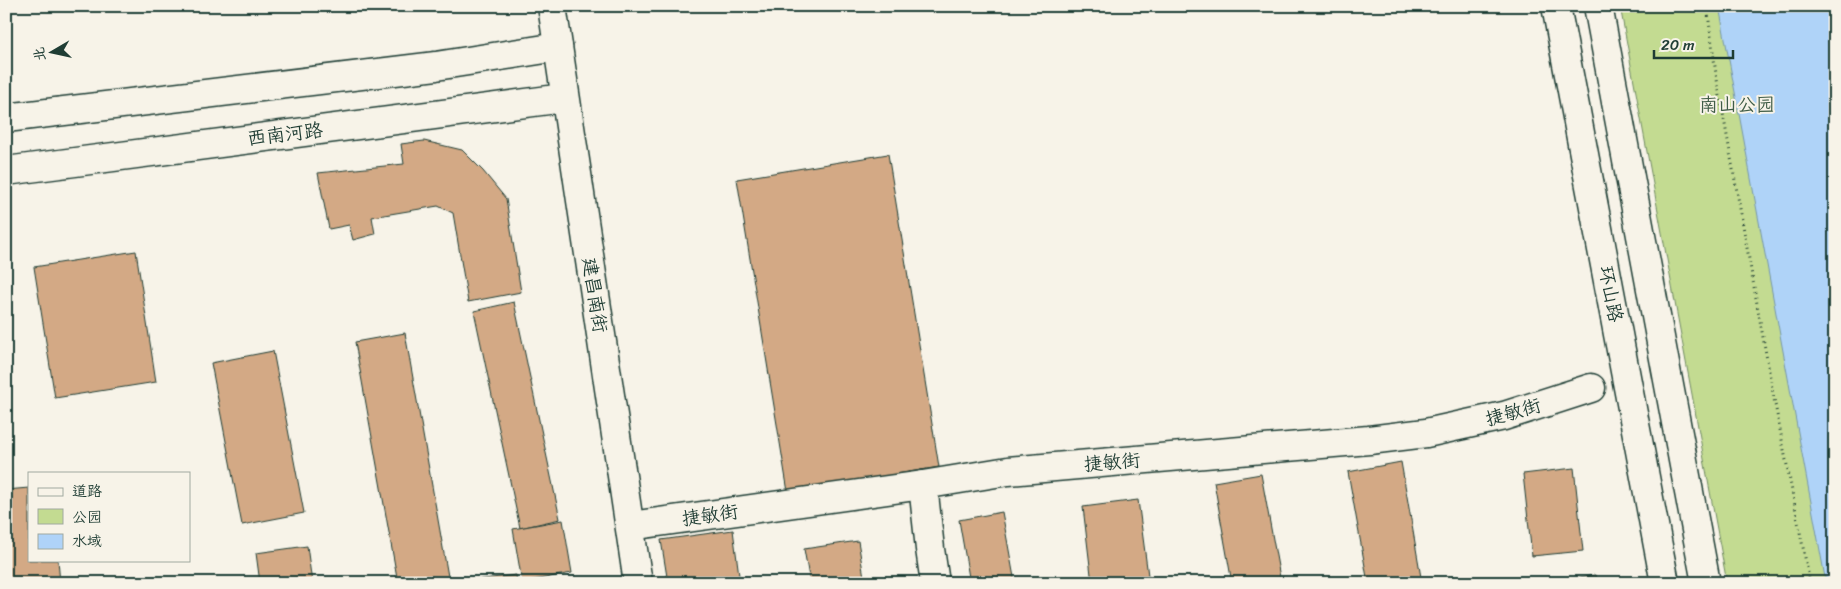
<svg xmlns="http://www.w3.org/2000/svg" width="1841" height="589" font-family="Sriracha,'LXGW WenKai TC',sans-serif">
	<rect width="100%" height="100%" fill="#f7f3e8"/>
	<filter id="ink" filterUnits="userSpaceOnUse"><feTurbulence type="fractalNoise" baseFrequency=".02" numOctaves="2"/><feDisplacementMap in="SourceGraphic" scale="10" xChannelSelector="R" yChannelSelector="G"/><feConvolveMatrix kernelMatrix="1 2 1 2 8 2 1 2 1" color-interpolation-filters="sRGB"/></filter>
	<g filter="url(#ink)">
		<polygon fill="#c3db91" stroke="#718c62" points="1620,6 1835,6 1835,583 1727,583"/>
		<polygon fill="#afd3f8" stroke="#7597aa" points="1719,6 1835,6 1835,583 1826,583"/>
		<g fill="#d3a985" stroke="#1f3d34">
			<polygon points="424,141 462,150 483,171 506,199 521,292 468,302 453,213 438,206 372,217 375,234 353,240 349,225 329,229 318,173 404,164 401,144"/>
			<polygon points="888,154 939,467 788,492 737,179"/>
			<polygon points="136,251 156,382 55,398 34,267"/>
			<polygon points="514,302 560,519 520,528 474,311"/>
			<polygon points="405,333 449,582 443,583 398,583 355,342"/>
			<polygon points="273,351 304,513 242,525 211,363"/>
			<polygon points="1401,462 1422,583 1368,583 1348,472"/>
			<polygon points="1574,468 1583,551 1532,556 1523,474"/>
			<polygon points="1261,474 1281,583 1232,583 1214,482"/>
			<polygon points="29,488 29,560 58,560 60,583 6,583 6,490"/>
			<polygon points="1138,500 1149,583 1092,583 1083,507"/>
			<polygon points="1002,512 1015,583 970,583 959,520"/>
			<polygon points="563,520 572,573 522,582 513,529"/>
			<polygon points="733,530 740,583 668,583 661,540"/>
			<polygon points="858,541 865,583 810,583 804,549"/>
			<polygon points="307,546 312,583 260,583 256,553"/>
			<polygon points="516,575 517,583 477,583 476,580"/>
			<polygon points="1595,575 1597,583 1554,583"/>
		</g>
		<g fill="none" stroke-linecap="round" stroke-linejoin="round">
			<g stroke="#1f3d34" stroke-width="31">
				<g id="street">
					<polyline points="923,485 930,549 935,583"/>
					<polyline points="630,526 923,485 1008,471 1369,440 1426,433 1504,416 1591,388"/>
				</g>
			</g>
			<g stroke="#1f3d34" stroke-width="31">
				<g id="secondary">
					<polyline points="552,6 638,583"/>
					<polyline points="1556,6 1665,583"/>
					<polyline points="1598,6 1706,583"/>
					<polyline points="6,118 436,66 558,47"/>
					<polyline points="6,171 564,98"/>
				</g>
			</g>
			<polyline stroke="#1f3d34" stroke-width="3" stroke-dasharray="1 4" stroke-linecap="butt" points="1707,6 1716,74 1774,399 1810,583"/>
			<use href="#street" stroke="#f7f3e8" stroke-width="28"/>
			<use href="#secondary" stroke="#f7f3e8" stroke-width="28"/>
		</g>
	</g>
	<g text-anchor="middle" dominant-baseline="central" stroke-width="4" stroke-linejoin="round" paint-order="stroke">
		<g font-size="19" fill="#405d47" stroke="#f7f3e8">
			<text x="1737" y="104">南山公园</text>
		</g>
		<g font-size="19" fill="#1f3d34" stroke="#f7f3e8">
			<text transform="translate(285 134) rotate(-7)">西南河路</text>
			<text transform="translate(1611 294) rotate(79)">环山路</text>
			<text transform="translate(595 295) rotate(81)">建昌南街</text>
			<text transform="translate(1513 412) rotate(-16)">捷敏街</text>
			<text transform="translate(1112 462) rotate(-5)">捷敏街</text>
			<text transform="translate(710 515) rotate(-8)">捷敏街</text>
		</g>
	</g>
	<rect width="1841" height="589" fill="none" stroke="#f7f3e8" stroke-width="25"/>
	<rect x="12" y="12" width="1816" height="564" fill="none" stroke="#1f3d34" stroke-width="2" filter="url(#ink)"/>
	<rect x="28" y="472" width="162" height="90" fill="#f7f3e8" stroke="#a1aaa0"/>
	<rect x="38" y="488" width="25" height="8" fill="#f7f3e8" stroke="#a1aaa0"/>
	<text x="72" y="496" font-size="15" fill="#1f3d34">道路</text>
	<rect x="38" y="509" width="25" height="15" fill="#c3db91" stroke="#a1aaa0"/>
	<text x="72" y="522" font-size="15" fill="#1f3d34">公园</text>
	<rect x="38" y="534" width="25" height="15" fill="#afd3f8" stroke="#a1aaa0"/>
	<text x="72" y="546" font-size="15" fill="#1f3d34">水域</text>
	<g transform="translate(52 52) rotate(261)" stroke="#f7f3e8" stroke-width="4" paint-order="stroke">
	<path d="M0-4L9 19L0 12L-9 19Z" fill="#1f3d34"/>
	<text y="-8" font-size="14" font-weight="bold" text-anchor="middle" fill="#1f3d34">北</text>
	</g>
	<path d="M1654 50v8h79v-8" fill="none" stroke="#1f3d34" stroke-width="2.5"/>
	<text x="1661" y="50" font-size="15" fill="#1f3d34" stroke="#f7f3e8" stroke-width="4" paint-order="stroke">20 m</text>
</svg>
